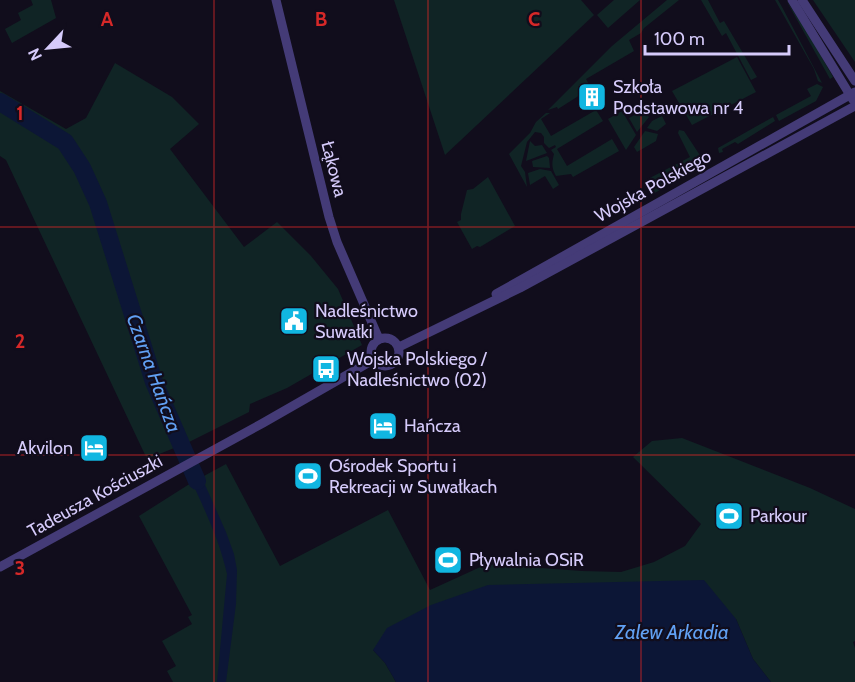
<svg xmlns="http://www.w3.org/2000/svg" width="855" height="682" font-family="Cabin,sans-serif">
	<rect width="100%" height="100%" fill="#110d1c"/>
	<g fill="#102425">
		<polygon points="31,0 51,0 56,18 12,43 5,29 21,20 18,13 33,5"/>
		<polygon points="394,0 581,0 594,15 445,155"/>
		<polygon points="614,0 640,0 608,28 597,15"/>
		<polygon points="667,0 679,0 644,28 641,33 629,40 634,51 586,79 591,88 558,109 557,107 548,110 612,46"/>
		<polygon points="701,0 708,0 720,23 724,21 757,77 751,80 726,33 722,36"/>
		<polygon points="775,0 778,0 782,7 822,83 818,81 814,69"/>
		<polygon points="786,0 808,33 833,77 830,79"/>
		<polygon points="813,0 855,0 855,62"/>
		<polygon points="737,57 756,92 692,125 672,91"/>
		<polygon points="115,63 172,97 199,124 170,149 244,247 277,222 311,256 338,289 362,345 287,388 250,404 249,412 189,442 147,459 6,160 0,156 0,91 66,129 86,118"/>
		<polygon points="817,84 823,87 816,101 779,121 776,115 811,96 807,89"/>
		<path d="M596 110 603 121 557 149 567 166 612 139 619 151 573 177 571 174 556 176C551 167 552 162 554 154L551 150 556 147 555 145 549 148 544 143V137L541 133 535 132 527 142 521 166 525 172 527 187 509 154 530 133 536 122 546 113H550L541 119 551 136Z"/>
		<polygon points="622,111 636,135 626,150 608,119"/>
		<polygon points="642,111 649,117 637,132 629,118"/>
		<polygon points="662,116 666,124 657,131 647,128 652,121"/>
		<polygon points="773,117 775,121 738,144 735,142 722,149 723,152 719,153 718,148"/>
		<polygon points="679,130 684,131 703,160 701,166 653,194 644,181 690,157 678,133"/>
		<polygon points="645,131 658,134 656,141 637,152 634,147"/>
		<polygon points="530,141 535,146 542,145 547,153 526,161"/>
		<polygon points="547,156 549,158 550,168 533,167 532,161"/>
		<polygon points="540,169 551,171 559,185 553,189 545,176 530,185 528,173"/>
		<polygon points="488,177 515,226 480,247 477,246 472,249 457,222 461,220 461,214 467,190 473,189"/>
		<polygon points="682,438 810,488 855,509 855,641 853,642 855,648 855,682 771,682 753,659 736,619 373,650 385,663 396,682 173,682 167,671 176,666 162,641 192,624 188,617 192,615 139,516 191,483 226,464 280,566 388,510 430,590 487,564 582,571 621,572 654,562 685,546 701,524 633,457 652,441"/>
	</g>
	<g fill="#0c1636">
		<path d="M194 460 226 532 234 554 237 570 236 604 226 682H217L227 574C219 537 200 500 184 465Z"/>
		<polygon points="704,580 736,619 753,659 771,682 396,682 385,663 373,650 387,628 431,605 488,585"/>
	</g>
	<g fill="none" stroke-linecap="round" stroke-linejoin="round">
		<polyline stroke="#0c1636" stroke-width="18" points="0,102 65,142 82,168 98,203 154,382 197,481"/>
		<g stroke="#443b77" stroke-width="9">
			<polyline points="276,0 329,217 337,242 379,339"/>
			<polyline points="792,0 853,100"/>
			<polyline points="802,0 855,81"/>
			<polyline points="496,294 855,92"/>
			<circle cx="385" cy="352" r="14"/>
			<polyline points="399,347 520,288 855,106"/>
			<polyline points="0,567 263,423 373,360"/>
		</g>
	</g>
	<path fill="none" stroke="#d62828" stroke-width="1.5" stroke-opacity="0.55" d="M214 0V682M428 0V682M641 0V682M0 227H855M0 455H855"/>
	<defs>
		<g id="building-square" transform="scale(1.5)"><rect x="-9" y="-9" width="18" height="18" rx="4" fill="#11b6e1" stroke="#110d1c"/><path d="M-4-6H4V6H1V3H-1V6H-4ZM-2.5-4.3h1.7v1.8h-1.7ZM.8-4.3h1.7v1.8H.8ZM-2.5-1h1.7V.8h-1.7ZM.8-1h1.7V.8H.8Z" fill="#fff"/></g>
		<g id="civic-square" transform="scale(1.5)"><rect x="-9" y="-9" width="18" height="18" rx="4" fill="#11b6e1" stroke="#110d1c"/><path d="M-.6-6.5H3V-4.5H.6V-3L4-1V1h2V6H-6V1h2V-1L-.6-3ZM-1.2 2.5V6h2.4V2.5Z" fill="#fff"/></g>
		<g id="bus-square" transform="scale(1.5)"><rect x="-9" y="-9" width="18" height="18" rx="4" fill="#11b6e1" stroke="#110d1c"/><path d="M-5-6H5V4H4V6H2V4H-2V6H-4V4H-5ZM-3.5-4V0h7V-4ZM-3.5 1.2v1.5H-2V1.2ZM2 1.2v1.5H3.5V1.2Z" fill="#fff"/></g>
		<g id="hotel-square" transform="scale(1.5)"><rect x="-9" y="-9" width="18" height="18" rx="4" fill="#11b6e1" stroke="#110d1c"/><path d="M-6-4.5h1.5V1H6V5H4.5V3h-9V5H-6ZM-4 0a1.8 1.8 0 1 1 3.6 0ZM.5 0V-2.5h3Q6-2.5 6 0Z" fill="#fff"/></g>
		<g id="stadium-square" transform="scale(1.5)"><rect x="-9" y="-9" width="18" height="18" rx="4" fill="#11b6e1" stroke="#110d1c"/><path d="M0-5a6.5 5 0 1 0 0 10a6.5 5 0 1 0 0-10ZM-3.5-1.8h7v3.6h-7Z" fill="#fff"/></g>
	</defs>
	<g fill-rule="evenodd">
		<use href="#building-square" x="592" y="97"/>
		<use href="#civic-square" x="294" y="321"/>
		<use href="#bus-square" x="326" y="369"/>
		<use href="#hotel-square" x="383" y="426"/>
		<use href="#hotel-square" x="94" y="448"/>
		<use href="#stadium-square" x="308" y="476"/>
		<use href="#stadium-square" x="729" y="516"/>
		<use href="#stadium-square" x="448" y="560"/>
	</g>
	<g text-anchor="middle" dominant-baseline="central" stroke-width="4.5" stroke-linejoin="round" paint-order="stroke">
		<g font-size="18" fill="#d6cbfb" stroke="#110d1c" text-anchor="start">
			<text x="613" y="87">Szkoła<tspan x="613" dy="21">Podstawowa nr 4</tspan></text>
			<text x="315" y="311">Nadleśnictwo<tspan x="315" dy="21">Suwałki</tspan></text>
			<text x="347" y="359">Wojska Polskiego /<tspan x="347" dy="21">Nadleśnictwo (02)</tspan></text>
			<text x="404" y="426">Hańcza</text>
			<text x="73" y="448" text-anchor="end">Akvilon</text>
			<text x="329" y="466">Ośrodek Sportu i<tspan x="329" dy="21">Rekreacji w Suwałkach</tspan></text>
			<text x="750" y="516">Parkour</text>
			<text x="469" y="560">Pływalnia OSiR</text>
		</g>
		<g font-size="18" fill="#d6cbfb" stroke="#110d1c">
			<text transform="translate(334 169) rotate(76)">Łąkowa</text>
			<text transform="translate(653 186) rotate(-29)">Wojska Polskiego</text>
			<text transform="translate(95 496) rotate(-29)">Tadeusza Kościuszki</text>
		</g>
		<g font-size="20" font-style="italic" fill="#61a0f3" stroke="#110d1c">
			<text transform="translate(154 373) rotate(70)">Czarna Hańcza</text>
			<text x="672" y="632">Zalew Arkadia</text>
		</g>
	</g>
	<g font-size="20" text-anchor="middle" font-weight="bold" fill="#d62828" stroke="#110d1c" stroke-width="4.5" stroke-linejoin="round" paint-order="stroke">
		<text x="107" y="26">A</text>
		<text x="321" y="26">B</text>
		<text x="534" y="26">C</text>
		<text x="20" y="120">1</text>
		<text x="20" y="348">2</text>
		<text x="20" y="575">3</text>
	</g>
	<g transform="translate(48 48) rotate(244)" stroke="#110d1c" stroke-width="4.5" paint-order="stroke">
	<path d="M0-4.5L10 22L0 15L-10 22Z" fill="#d6cbfb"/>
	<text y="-9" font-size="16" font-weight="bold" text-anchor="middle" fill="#d6cbfb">N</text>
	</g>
	<path d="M645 45v9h144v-9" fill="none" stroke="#d6cbfb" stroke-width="3"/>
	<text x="654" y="45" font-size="18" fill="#d6cbfb" stroke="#110d1c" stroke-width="4.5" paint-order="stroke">100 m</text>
</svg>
